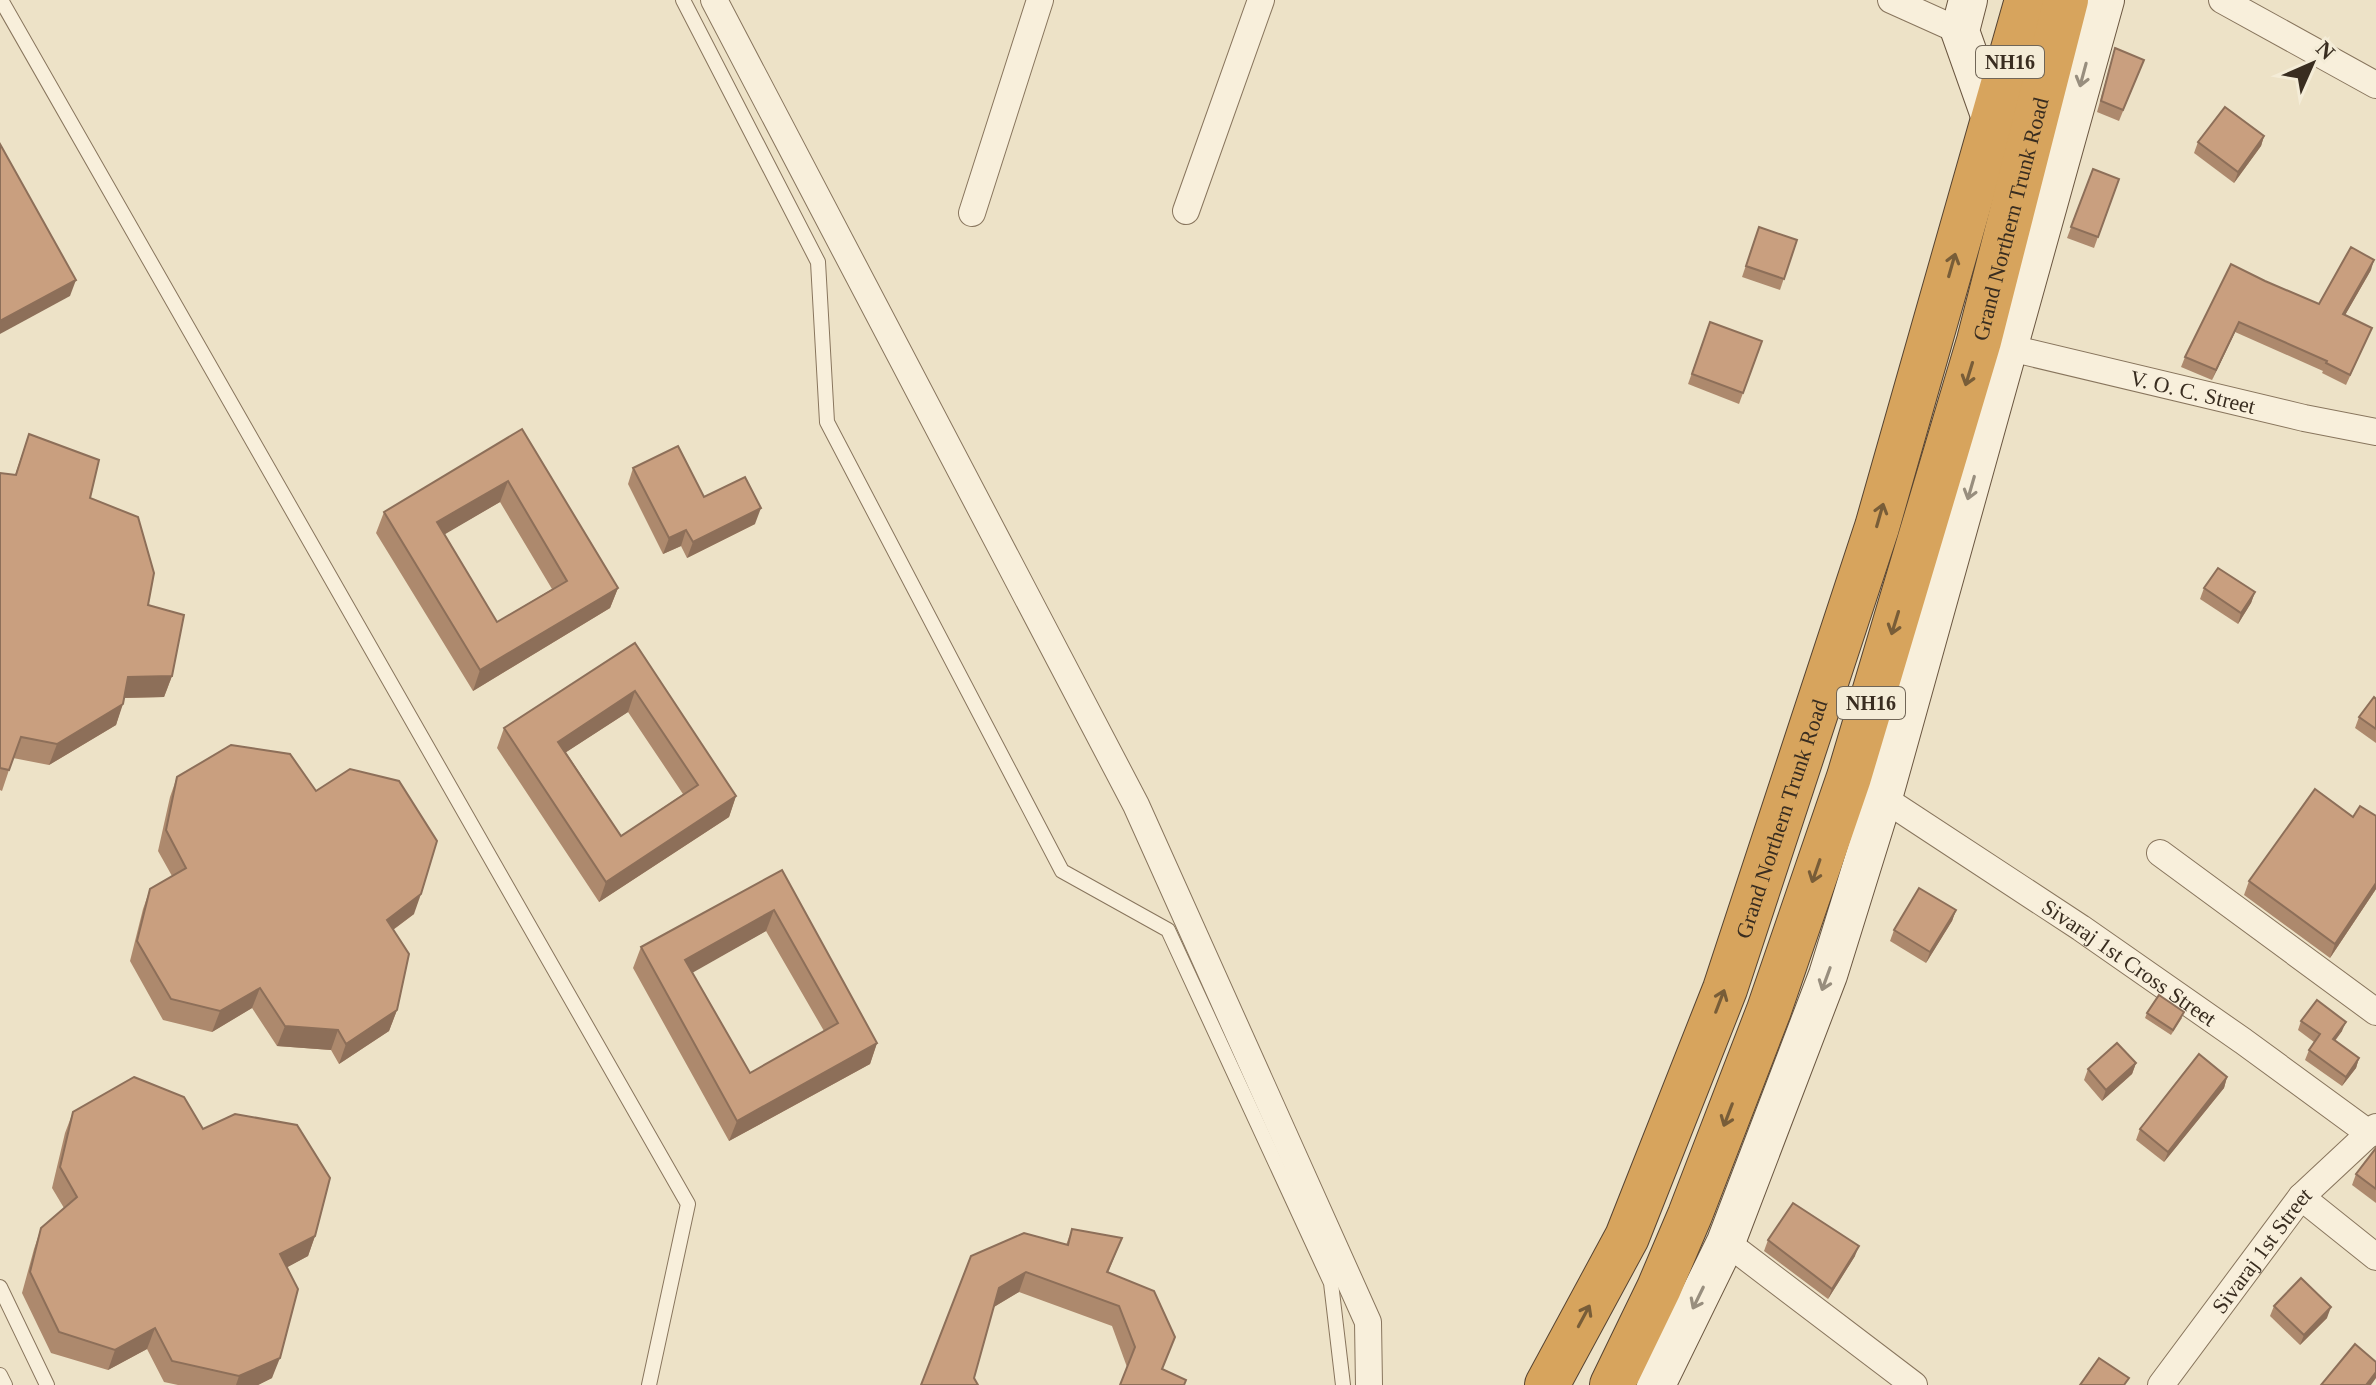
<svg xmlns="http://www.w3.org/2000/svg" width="2376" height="1385" font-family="'Times New Roman',serif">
	<rect width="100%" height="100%" fill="#ede2c7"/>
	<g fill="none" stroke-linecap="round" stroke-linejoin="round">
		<g stroke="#88755d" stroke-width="16">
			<g id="lane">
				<polyline points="1,0 688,1204 649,1385"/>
				<polyline points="683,0 818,262 827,422 1062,871 1168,930 1331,1283 1343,1385"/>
				<polyline points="0,1287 47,1385"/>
				<polyline points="0,1375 5,1385"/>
			</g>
		</g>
		<g stroke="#88755d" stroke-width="28">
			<g id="street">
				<polyline points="714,0 1136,805 1368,1322 1369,1385"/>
				<polyline points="1891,0 1960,31"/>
				<polyline points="2222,0 2376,85"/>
				<polyline points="1186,211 1261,0"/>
				<polyline points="972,213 1040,0"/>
				<path id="s1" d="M2010 348 2304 418 2376 432"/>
				<path id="s2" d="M1883 798 2081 928 2243 1041 2370 1134"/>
				<polyline points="2160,853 2376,1012"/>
				<polyline points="2301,1197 2376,1257"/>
				<polyline points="1726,1242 1914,1385"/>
				<path id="s3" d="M2161 1385 2301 1197 2376 1127"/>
			</g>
		</g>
		<g stroke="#6a5640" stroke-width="40">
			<g id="secondary">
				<polyline points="1968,0 1960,31 1993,124"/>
				<polyline points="1656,1385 1726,1242 1828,975 1883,798 2105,0"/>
			</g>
		</g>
		<g stroke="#564331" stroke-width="46">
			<g id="highway">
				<path id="s4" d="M1547 1385 1627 1237 1725 989 1877 527 2027 0"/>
				<path id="s5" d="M1612 1385 1659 1288 1690 1215 1769 1010 1849 777 1979 341 2066 0"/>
			</g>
		</g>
		<use href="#lane" stroke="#f8efdb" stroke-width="14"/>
		<use href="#street" stroke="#f8efdb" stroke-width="26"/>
		<use href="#secondary" stroke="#f8efdb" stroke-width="38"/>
		<use href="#highway" stroke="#d7a45d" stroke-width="44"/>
	</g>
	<g fill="#ad896d" fill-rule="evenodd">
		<polygon points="2115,48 2144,60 2119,121 2097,112"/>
		<polygon points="2264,136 2261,146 2234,183 2194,153 2198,142"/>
		<polygon points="2093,169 2119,179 2094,248 2067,238"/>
		<polygon points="1759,227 1797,240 1780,290 1742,277"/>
		<polygon points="2371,270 2345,315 2372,328 2346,385 2322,373 2323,371 2235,332 2212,380 2181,367 2185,357 2265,281 2319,304"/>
		<polygon points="1710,322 1762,341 1739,404 1688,384"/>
		<path d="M522 429 618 588 610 608 473 691 376 533 384 512ZM500 502 552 589 497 622 444 534Z"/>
		<polygon points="29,434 90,498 148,605 172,676 164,697 124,698 116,725 49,765 13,758 2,791 0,790 0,473 15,475"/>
		<polygon points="633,468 704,497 755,524 687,558 681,546 663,554 628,484"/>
		<polygon points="2204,588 2255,592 2251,603 2238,624 2200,599"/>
		<path d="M635 643 736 796 729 817 599 902 497 748 504 728ZM628 712 683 794 621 836 566 752Z"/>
		<polygon points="2376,699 2376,743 2355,728 2359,717"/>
		<polygon points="177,777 316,791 414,914 393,930 397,1010 389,1031 339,1064 331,1050 277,1046 252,1008 212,1032 163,1020 130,961 143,909 150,889 172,876 158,851 170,797"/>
		<polygon points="2376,816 2376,889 2330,958 2244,895 2249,881 2353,817"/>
		<path d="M782 870 877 1043 870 1064 729 1141 633 968 641 947ZM766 931 824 1031 750 1073 692 972Z"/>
		<polygon points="1956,910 1952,921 1926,963 1890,941 1894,930"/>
		<polygon points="2147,1013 2182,1018 2171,1035 2145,1018"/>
		<polygon points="2301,1021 2342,1031 2335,1041 2359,1058 2356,1068 2342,1086 2305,1060 2309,1050 2314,1042 2298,1030"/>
		<polygon points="2136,1063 2132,1074 2102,1101 2084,1080 2088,1069"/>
		<polygon points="2227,1077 2224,1088 2164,1162 2136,1140 2140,1129"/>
		<polygon points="73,1112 203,1129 315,1236 308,1256 287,1267 272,1378 258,1385 178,1385 164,1382 147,1349 108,1370 51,1353 22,1293 34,1249 41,1228 64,1208 52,1188 65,1133"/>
		<polygon points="2376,1148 2376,1203 2352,1185 2356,1174"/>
		<polygon points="1072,1229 1122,1238 1108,1273 1163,1369 1127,1367 1112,1326 1019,1292 994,1307 921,1385 971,1256 1066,1245"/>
		<polygon points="1768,1240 1855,1256 1828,1299 1764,1251"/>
		<polygon points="2274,1306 2327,1318 2300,1345 2270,1316"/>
	</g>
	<g fill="#8d6f59">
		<polygon points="2264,136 2261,146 2234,183 2238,172"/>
		<polygon points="2374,260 2371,270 2340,324 2343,314"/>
		<polygon points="76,280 70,296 0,334 0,321"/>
		<polygon points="2239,322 2235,332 2212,380 2216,370"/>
		<polygon points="508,481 500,502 430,543 437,522"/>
		<polygon points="761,508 755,524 687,558 693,542"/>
		<polygon points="686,530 681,546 663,554 669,538"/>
		<polygon points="618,588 610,608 473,691 480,670"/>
		<polygon points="2255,592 2251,603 2238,624 2241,613"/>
		<polygon points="172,676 164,697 120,698 128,677"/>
		<polygon points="635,691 628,712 551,762 558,742"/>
		<polygon points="123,704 116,725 49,765 57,744"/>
		<polygon points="736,796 729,817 599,902 606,882"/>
		<polygon points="2376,883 2376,889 2330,958 2335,944"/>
		<polygon points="421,894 414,914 379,940 387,920"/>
		<polygon points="774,910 766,931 678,981 685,960"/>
		<polygon points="1956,910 1952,921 1926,963 1930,952"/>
		<polygon points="260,988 252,1008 212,1032 220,1011"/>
		<polygon points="397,1010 389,1031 339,1064 346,1044"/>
		<polygon points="2346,1022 2342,1031 2329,1048 2333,1039"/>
		<polygon points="285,1026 338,1030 331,1050 277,1046"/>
		<polygon points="877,1043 870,1064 729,1141 737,1121"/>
		<polygon points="2359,1058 2356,1068 2342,1086 2346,1077"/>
		<polygon points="2136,1063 2132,1074 2102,1101 2106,1090"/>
		<polygon points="2227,1077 2224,1088 2164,1162 2168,1152"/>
		<polygon points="315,1236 308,1256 273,1275 280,1254"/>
		<polygon points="1859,1246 1855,1256 1828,1299 1832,1289"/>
		<polygon points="1026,1272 1019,1292 992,1308 999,1288"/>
		<polygon points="2331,1307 2327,1318 2300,1345 2304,1335"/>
		<polygon points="155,1328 147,1349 108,1370 115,1350"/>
		<polygon points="280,1358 272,1378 258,1385 236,1385 239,1376"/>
		<polygon points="2376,1372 2376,1378 2371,1385 2366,1385"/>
	</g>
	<g fill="#c99f7f" stroke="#8d6f59" stroke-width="2" fill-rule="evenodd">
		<polygon points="2115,48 2144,60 2123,110 2101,101"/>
		<polygon points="2225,107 2264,136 2238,172 2198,142"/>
		<polygon points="0,144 76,280 0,321"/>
		<polygon points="2093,169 2119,179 2098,237 2071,227"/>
		<polygon points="1759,227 1797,240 1784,279 1746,266"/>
		<polygon points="2351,247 2374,260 2343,314 2372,328 2350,375 2326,363 2327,361 2239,322 2216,370 2185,357 2231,264 2265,281 2319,304"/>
		<polygon points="1710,322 1762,341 1743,393 1692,374"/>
		<path d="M522 429 618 588 480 670 384 512ZM508 481 567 581 497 622 437 522Z"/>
		<polygon points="29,434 99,460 90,498 138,517 154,573 148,605 184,615 172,676 128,677 123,704 57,744 21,737 9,770 0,768 0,473 16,475"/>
		<polygon points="678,446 704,497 745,477 761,508 693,542 686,530 669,538 633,468"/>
		<polygon points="2218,568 2255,592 2241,613 2204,588"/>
		<path d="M635 643 736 796 606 882 504 728ZM635 691 698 785 621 836 558 742Z"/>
		<polygon points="2374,697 2376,699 2376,729 2359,717"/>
		<polygon points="231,745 290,754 316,791 350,769 399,781 437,841 421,894 387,920 409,954 397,1010 346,1044 338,1030 285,1026 260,988 220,1011 171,999 137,941 150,889 186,868 166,830 177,777"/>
		<polygon points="2315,789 2353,817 2360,806 2376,816 2376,883 2335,944 2249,881"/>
		<path d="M782 870 877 1043 737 1121 641 947ZM774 910 838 1023 750 1073 685 960Z"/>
		<polygon points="1919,888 1956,910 1930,952 1894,930"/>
		<polygon points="2159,995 2184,1012 2173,1030 2147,1013"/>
		<polygon points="2317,1000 2346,1022 2333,1039 2359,1058 2346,1077 2309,1050 2320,1034 2301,1021"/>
		<polygon points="2117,1043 2136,1063 2106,1090 2088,1069"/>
		<polygon points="2199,1054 2227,1077 2168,1152 2140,1129"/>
		<polygon points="134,1077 184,1097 203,1129 235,1114 297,1125 330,1178 315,1236 280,1254 298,1289 280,1358 239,1376 172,1361 155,1328 115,1350 59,1332 30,1272 41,1228 77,1197 60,1167 73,1112"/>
		<polygon points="2376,1148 2376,1189 2356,1174"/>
		<polygon points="1793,1203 1859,1246 1832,1289 1768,1240"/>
		<polygon points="1072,1229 1122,1238 1107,1272 1154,1291 1175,1337 1162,1369 1186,1380 1184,1385 1120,1385 1135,1347 1119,1306 1026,1272 999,1288 974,1378 978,1385 921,1385 971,1256 1024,1233 1068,1245"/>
		<polygon points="2301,1278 2331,1307 2304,1335 2274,1306"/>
		<polygon points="2355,1344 2376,1362 2376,1372 2366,1385 2321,1385"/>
		<polygon points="2099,1358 2129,1378 2124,1385 2080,1385"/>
	</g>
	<defs><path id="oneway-shaft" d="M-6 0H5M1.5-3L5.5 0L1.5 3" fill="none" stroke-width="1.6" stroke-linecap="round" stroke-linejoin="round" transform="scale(2)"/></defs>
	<g stroke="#988e7e">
		<use href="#oneway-shaft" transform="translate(2083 75) rotate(105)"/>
		<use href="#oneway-shaft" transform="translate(1971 488) rotate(106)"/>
		<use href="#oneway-shaft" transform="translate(1826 979) rotate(110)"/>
		<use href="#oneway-shaft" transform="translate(1698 1298) rotate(116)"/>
	</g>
	<g stroke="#785d38">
		<use href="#oneway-shaft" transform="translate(1952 265) rotate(-74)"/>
		<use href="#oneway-shaft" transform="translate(1969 374) rotate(107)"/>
		<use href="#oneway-shaft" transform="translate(1880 515) rotate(-74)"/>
		<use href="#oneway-shaft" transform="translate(1895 623) rotate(107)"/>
		<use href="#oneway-shaft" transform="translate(1816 871) rotate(109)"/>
		<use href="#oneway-shaft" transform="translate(1720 1001) rotate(-69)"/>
		<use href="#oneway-shaft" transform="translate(1728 1115) rotate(111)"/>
		<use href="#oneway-shaft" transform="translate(1584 1316) rotate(-62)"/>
	</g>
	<g text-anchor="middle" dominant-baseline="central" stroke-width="6" stroke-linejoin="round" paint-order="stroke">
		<g fill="#f4ecd7" stroke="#716657" stroke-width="2">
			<rect x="1976" y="46" width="68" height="32" rx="6"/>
			<rect x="1837" y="687" width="68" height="32" rx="6"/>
		</g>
		<g font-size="20" font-weight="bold" fill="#392d20">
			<text x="2010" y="62">NH16</text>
			<text x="1871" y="703">NH16</text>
		</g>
		<g font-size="22" fill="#392d20" stroke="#f4ecd7">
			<text stroke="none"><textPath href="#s5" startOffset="1234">Grand Northern Trunk Road</textPath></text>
			<text stroke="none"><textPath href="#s1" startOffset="188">V. O. C. Street</textPath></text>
			<text stroke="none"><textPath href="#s4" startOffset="614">Grand Northern Trunk Road</textPath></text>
			<text stroke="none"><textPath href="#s2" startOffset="296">Sivaraj 1st Cross Street</textPath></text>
			<text stroke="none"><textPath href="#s3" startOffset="168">Sivaraj 1st Street</textPath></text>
		</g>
	</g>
	<g transform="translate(2312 64) rotate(45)" stroke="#f4ecd7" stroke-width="6" paint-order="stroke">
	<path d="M0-6L14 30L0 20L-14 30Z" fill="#392d20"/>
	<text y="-12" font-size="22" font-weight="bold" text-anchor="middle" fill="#392d20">N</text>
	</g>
</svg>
